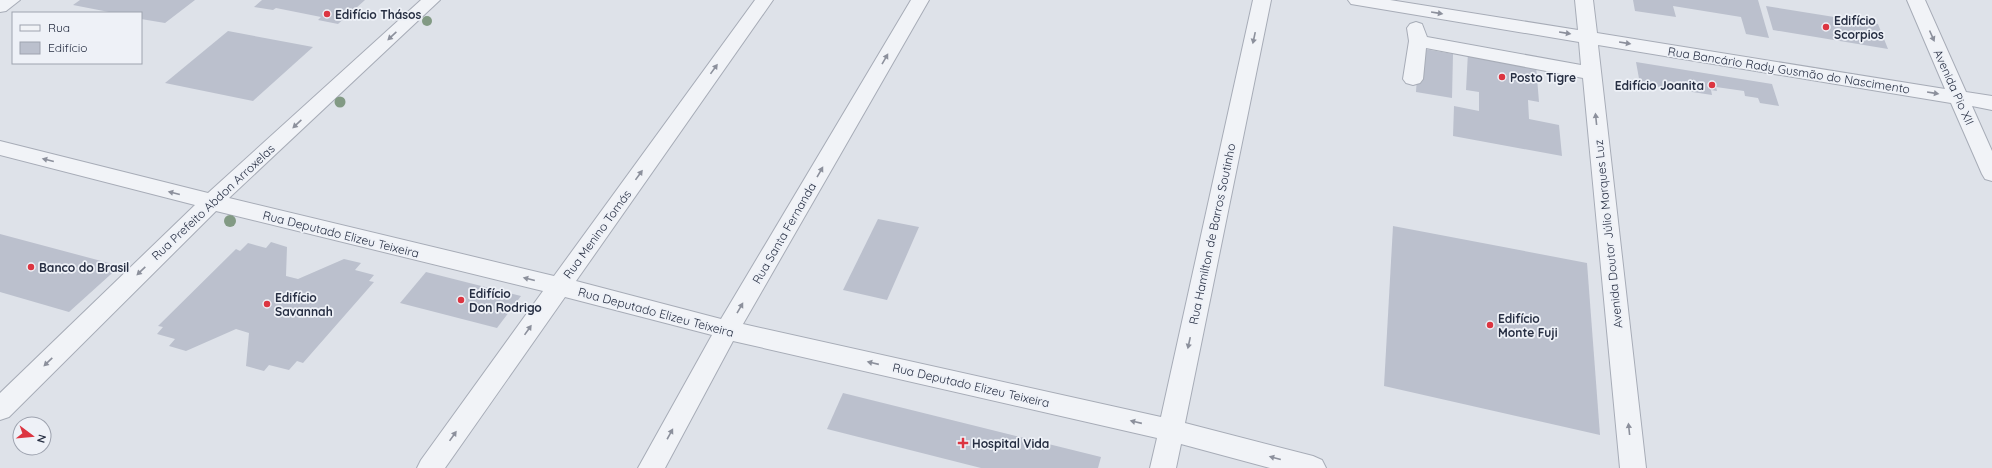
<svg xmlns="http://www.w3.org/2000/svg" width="1992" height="468" font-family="Quicksand,sans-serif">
	<rect width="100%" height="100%" fill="#dee2e9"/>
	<g fill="#bbc0cd">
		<polygon points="80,0 195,0 165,23 141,19 141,13 114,13 73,5"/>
		<polygon points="262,0 365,0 338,24 318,20 321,17 276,8 273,10 254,7"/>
		<polygon points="1633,0 1758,0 1769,38 1746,34 1741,17 1673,6 1676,17 1635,11"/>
		<polygon points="1766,6 1878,24 1888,49 1773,30"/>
		<polygon points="228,31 313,47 253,101 165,83"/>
		<polygon points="1419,48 1453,54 1452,98 1416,92"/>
		<polygon points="1468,52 1536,65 1539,102 1528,100 1529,119 1559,125 1562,156 1453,136 1454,106 1479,111 1479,92 1466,90"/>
		<polygon points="1636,62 1772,84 1779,106 1760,103 1758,98 1745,96 1744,91 1716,87 1717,91 1711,90 1712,95 1640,84"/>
		<polygon points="878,219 919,227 887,300 843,290"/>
		<polygon points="1393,226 1587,263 1600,435 1384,386"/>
		<polygon points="0,234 120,266 69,312 0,292"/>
		<polygon points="271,242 287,247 286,276 298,279 344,259 361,263 355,270 374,275 369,281 374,282 303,363 297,361 289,370 269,365 264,371 246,366 249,333 236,329 186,351 169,346 175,339 157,334 163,327 158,326 236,249 240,251 248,243 266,248"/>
		<polygon points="426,272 521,296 497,328 400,303"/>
		<polygon points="843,393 1101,457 1098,468 981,468 827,429"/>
	</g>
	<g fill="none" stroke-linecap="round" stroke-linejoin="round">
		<g stroke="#a7acb7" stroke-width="2">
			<g id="minor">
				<polygon points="0,0 20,0 6,11 0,12"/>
				<polygon points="421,0 440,0 229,198 554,276 755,0 773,0 576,281 721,319 911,0 929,0 743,324 1161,417 1253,0 1271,0 1185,423 1313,456 1322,460 1326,468 1270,468 1181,444 1176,468 1150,468 1157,438 733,341 665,468 638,468 712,335 565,297 445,468 417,468 421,460 543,291 216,211 9,417 0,420 0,393 195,205 0,155 0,141 208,193"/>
				<polygon points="1348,0 1390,0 1578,30 1575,0 1593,0 1597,33 1945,89 1907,0 1925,0 1966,92 1992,96 1992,110 1972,106 1992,151 1992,181 1985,179 1982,174 1951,103 1598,45 1646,468 1620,468 1583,78 1426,48 1423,79 1420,83 1413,85 1406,83 1403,79 1409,41 1407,28 1410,24 1416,22 1422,24 1427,37 1581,65 1579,42 1351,4"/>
			</g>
		</g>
		<use href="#minor" fill="#f1f3f7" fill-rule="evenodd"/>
	</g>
	<g fill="#829a84">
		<circle cx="427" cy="21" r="5"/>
		<circle cx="340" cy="102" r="5.5"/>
		<circle cx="230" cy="221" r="6"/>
	</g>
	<defs><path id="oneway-solid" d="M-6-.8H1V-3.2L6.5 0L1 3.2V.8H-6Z"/></defs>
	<g fill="#8c909c">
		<use href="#oneway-solid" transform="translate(1437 13) rotate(9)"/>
		<use href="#oneway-solid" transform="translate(1565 33) rotate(9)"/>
		<use href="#oneway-solid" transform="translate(392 36) rotate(137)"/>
		<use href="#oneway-solid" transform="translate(1932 36) rotate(66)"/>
		<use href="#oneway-solid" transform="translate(1254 38) rotate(102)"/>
		<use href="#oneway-solid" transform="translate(1625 43) rotate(9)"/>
		<use href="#oneway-solid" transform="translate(885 59) rotate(-60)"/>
		<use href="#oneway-solid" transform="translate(714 69) rotate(-54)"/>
		<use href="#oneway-solid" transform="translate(1933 93) rotate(9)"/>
		<use href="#oneway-solid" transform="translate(1596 119) rotate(-96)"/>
		<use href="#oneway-solid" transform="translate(297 124) rotate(137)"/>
		<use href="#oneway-solid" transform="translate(48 160) rotate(-166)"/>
		<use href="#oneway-solid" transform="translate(820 172) rotate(-60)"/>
		<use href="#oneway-solid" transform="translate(639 175) rotate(-54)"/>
		<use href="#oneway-solid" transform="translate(174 193) rotate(-166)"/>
		<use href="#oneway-solid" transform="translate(141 271) rotate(136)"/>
		<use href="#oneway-solid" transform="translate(529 279) rotate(-166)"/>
		<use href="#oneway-solid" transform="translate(740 308) rotate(-60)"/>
		<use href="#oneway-solid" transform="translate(528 330) rotate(-55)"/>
		<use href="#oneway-solid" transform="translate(1189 343) rotate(102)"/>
		<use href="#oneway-solid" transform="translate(48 362) rotate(136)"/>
		<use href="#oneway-solid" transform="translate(873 363) rotate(-167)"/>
		<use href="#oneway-solid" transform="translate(1136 422) rotate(-167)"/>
		<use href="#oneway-solid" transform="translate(1629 429) rotate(-96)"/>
		<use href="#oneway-solid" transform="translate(670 434) rotate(-61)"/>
		<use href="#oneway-solid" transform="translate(453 436) rotate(-55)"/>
		<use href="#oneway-solid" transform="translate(1275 458) rotate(-165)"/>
	</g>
	<g fill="#dc3541" stroke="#eef1f7" stroke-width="1.5">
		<circle cx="327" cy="14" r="4"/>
		<circle cx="1826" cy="27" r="4"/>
		<circle cx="1502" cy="77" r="4"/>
		<circle cx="1712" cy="85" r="4"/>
		<circle cx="31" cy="267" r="4"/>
		<circle cx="461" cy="300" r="4"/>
		<circle cx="267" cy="304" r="4"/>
		<circle cx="1490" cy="325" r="4"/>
		<path d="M961 437h4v4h4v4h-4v4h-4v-4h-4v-4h4z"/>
	</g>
	<g text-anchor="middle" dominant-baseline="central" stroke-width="3.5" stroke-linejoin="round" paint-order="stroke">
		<g font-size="12" font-weight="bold" fill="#262e42" stroke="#eef1f7" text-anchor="start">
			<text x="335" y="14">Edifício Thásos</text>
			<text x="1834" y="20">Edifício<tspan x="1834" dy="14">Scorpios</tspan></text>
			<text x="1510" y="77">Posto Tigre</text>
			<text x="1704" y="85" text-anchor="end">Edifício Joanita</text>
			<text x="39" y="267">Banco do Brasil</text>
			<text x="469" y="293">Edifício<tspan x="469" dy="14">Don Rodrigo</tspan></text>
			<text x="275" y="297">Edifício<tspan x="275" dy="14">Savannah</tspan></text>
			<text x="1498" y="318">Edifício<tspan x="1498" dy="14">Monte Fuji</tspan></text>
			<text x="972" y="443">Hospital Vida</text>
		</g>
		<g font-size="12" fill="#262e42" stroke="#eef1f7">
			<text transform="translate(1789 70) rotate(9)">Rua Bancário Rady Gusmão do Nascimento</text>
			<text transform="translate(1954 87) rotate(66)">Avenida Pio XII</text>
			<text transform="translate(213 202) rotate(-43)">Rua Prefeito Abdon Arroxelas</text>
			<text transform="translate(784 233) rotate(-60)">Rua Santa Fernanda</text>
			<text transform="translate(341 234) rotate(14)">Rua Deputado Elizeu Teixeira</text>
			<text transform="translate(597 234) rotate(-54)">Rua Menino Tomás</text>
			<text transform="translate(1212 234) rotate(-78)">Rua Hamilton de Barros Soutinho</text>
			<text transform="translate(1608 234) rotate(-96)">Avenida Doutor Júlio Marques Luz</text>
			<text transform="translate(656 312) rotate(15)">Rua Deputado Elizeu Teixeira</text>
			<text transform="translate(971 385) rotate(13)">Rua Deputado Elizeu Teixeira</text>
		</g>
	</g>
	<rect x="12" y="12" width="130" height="52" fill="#eef1f7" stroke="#9ea3af"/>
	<rect x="20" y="25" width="20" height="6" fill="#f1f3f7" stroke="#9ea3af"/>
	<text x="48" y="32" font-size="12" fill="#262e42">Rua</text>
	<rect x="20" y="42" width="20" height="12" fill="#bbc0cd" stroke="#9ea3af"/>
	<text x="48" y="52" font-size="12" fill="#262e42">Edifício</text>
	<g transform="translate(32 436) rotate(106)"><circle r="19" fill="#eef1f7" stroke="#9ea3af"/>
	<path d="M0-3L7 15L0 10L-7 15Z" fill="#dc3541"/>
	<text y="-6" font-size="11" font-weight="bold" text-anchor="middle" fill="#262e42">N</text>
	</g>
</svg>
